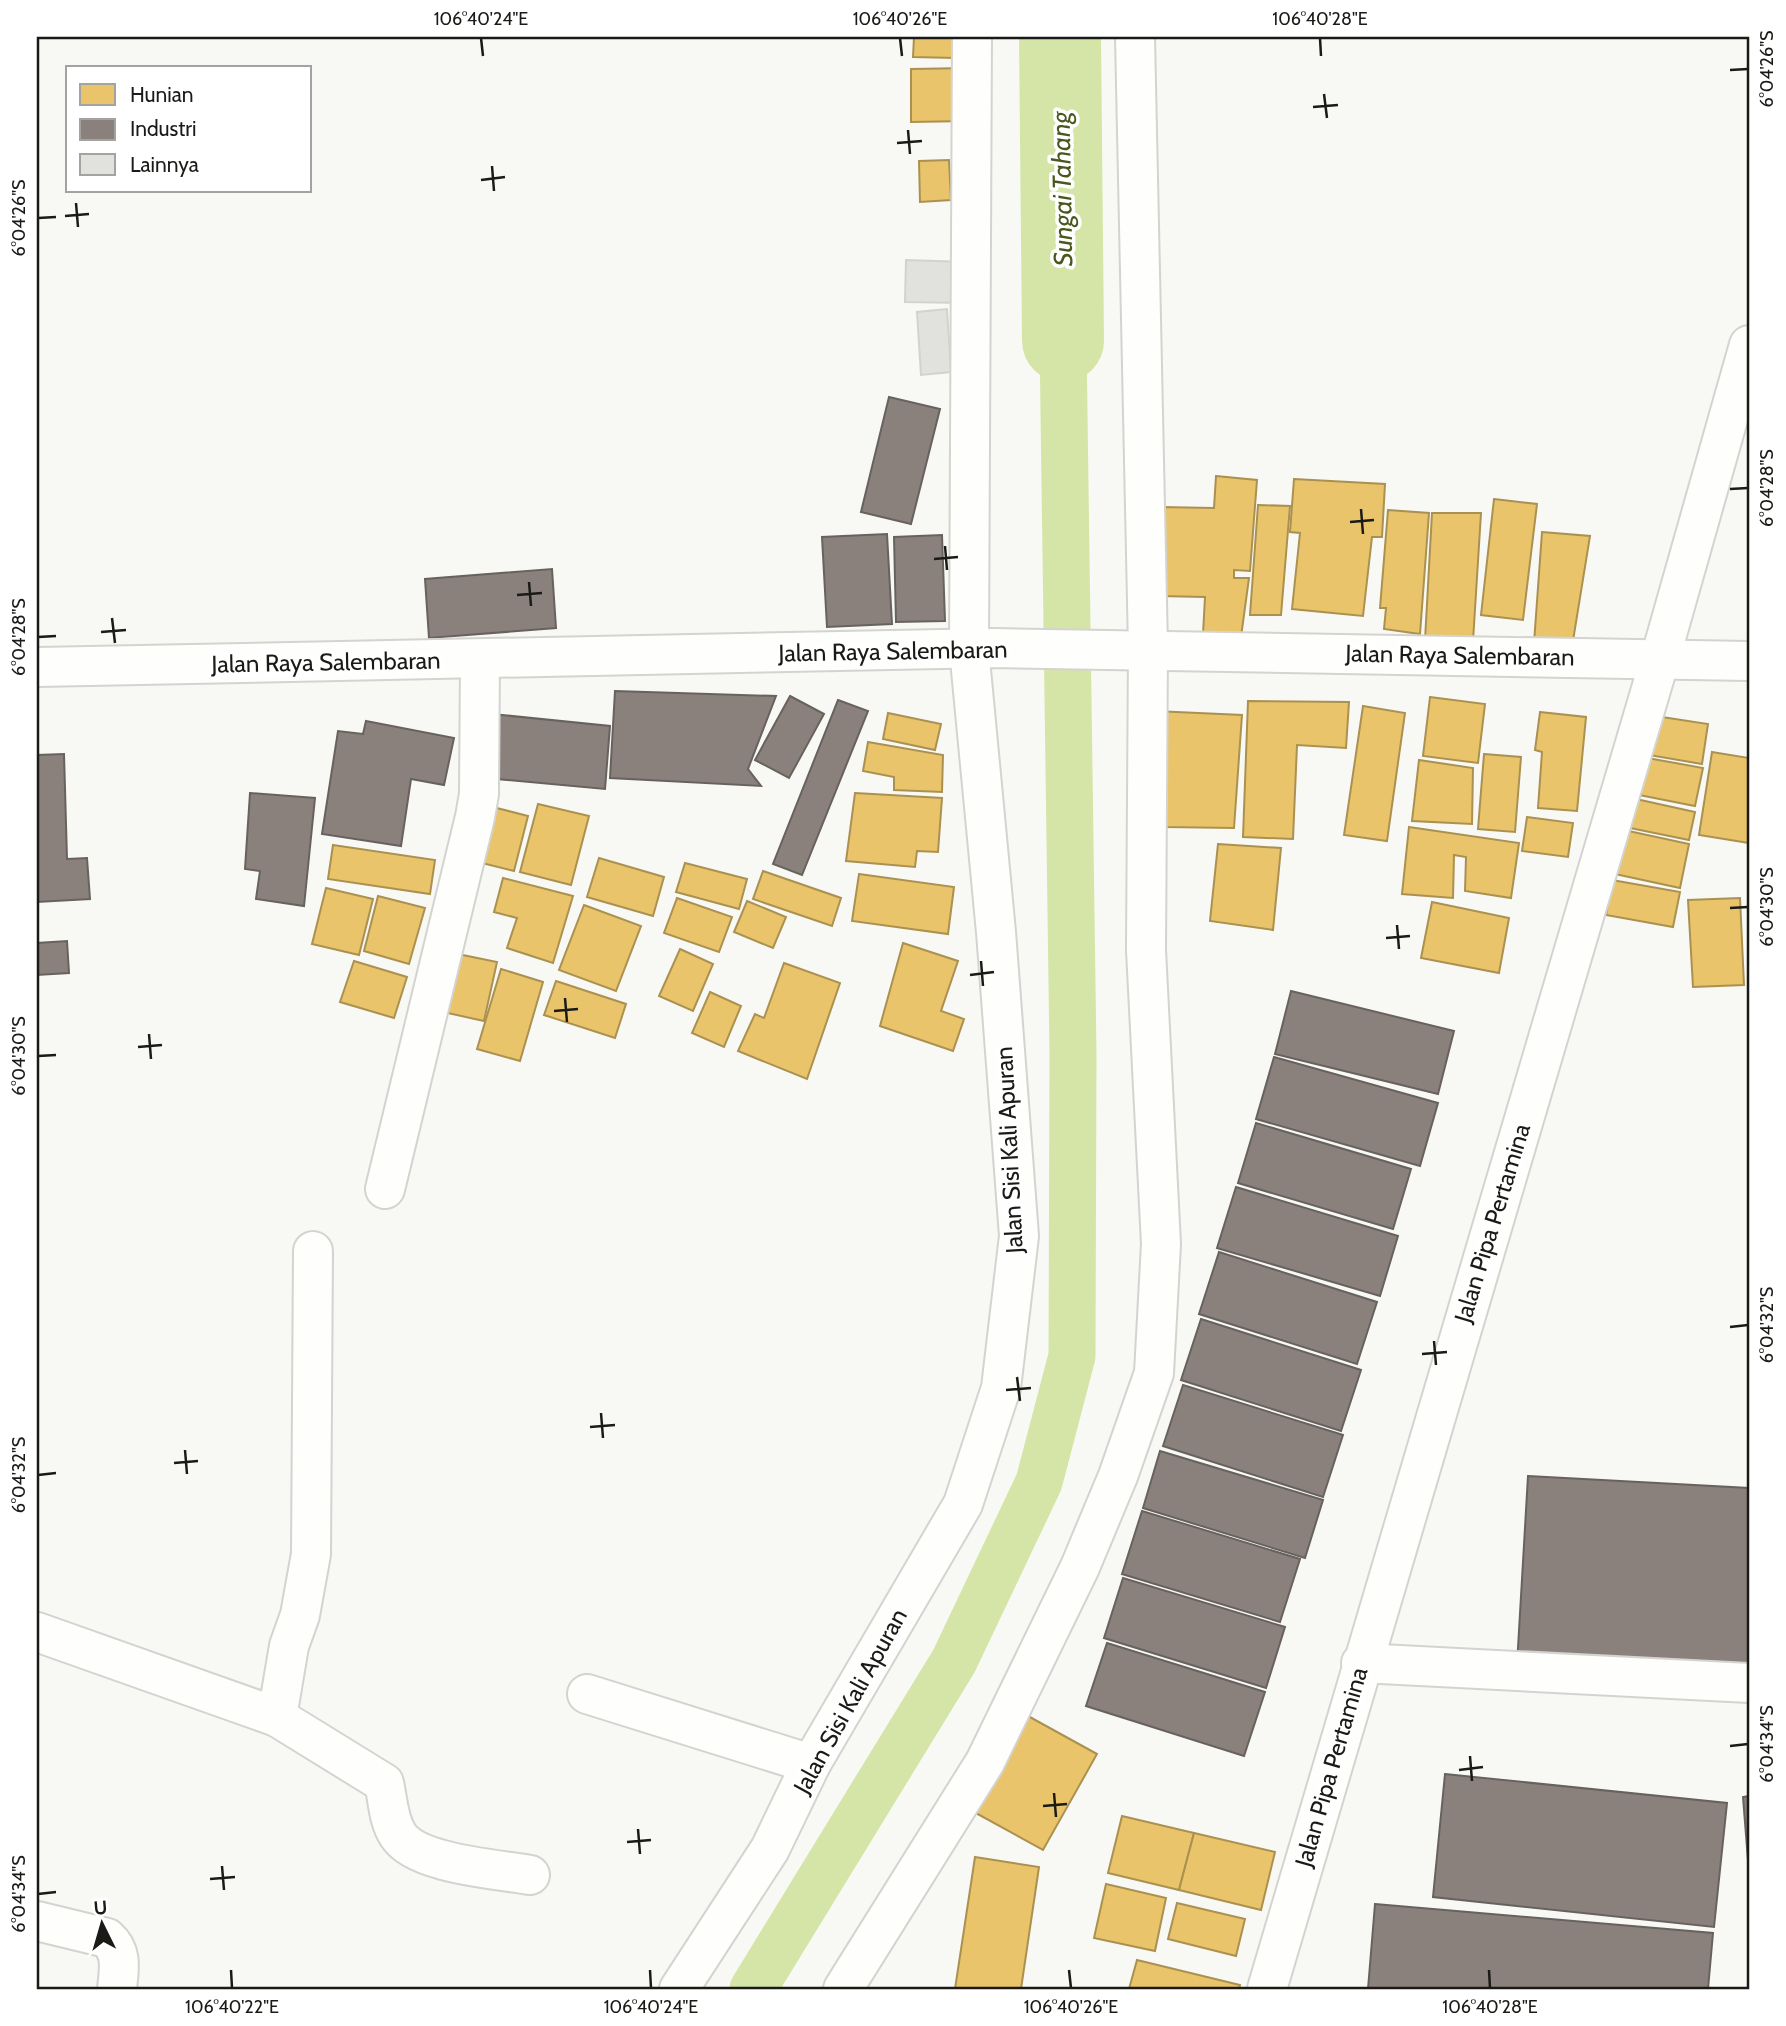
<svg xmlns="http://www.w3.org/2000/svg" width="1786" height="2026" font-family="Cabin,sans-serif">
	<rect width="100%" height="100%" fill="#f8f9f4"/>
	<g fill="#e9c46a" stroke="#ab9151" stroke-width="2">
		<polygon points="914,37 956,37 955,58 913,57"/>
		<polygon points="967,68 968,121 911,122 911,69"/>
		<polygon points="949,160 951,200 920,202 919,161"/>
		<polygon points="1216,476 1257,480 1250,571 1234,570 1234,578 1249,578 1241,637 1203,634 1205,597 1159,596 1161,507 1214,508"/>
		<polygon points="1294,479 1385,484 1382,537 1372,537 1363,616 1292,609 1300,533 1290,532"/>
		<polygon points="1494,499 1537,504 1523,620 1481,615"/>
		<polygon points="1258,505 1290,506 1281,615 1250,615"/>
		<polygon points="1388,510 1429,513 1420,634 1384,629 1386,608 1380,608"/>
		<polygon points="1432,513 1481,513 1473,641 1425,640"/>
		<polygon points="1542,532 1590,536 1572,647 1534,643"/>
		<polygon points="1430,697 1485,704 1478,763 1423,756"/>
		<polygon points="1248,701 1349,702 1346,748 1297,745 1293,839 1243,837"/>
		<polygon points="1363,706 1405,713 1387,841 1344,835"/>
		<polygon points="1154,711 1242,715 1234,828 1164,827"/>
		<polygon points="1540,712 1586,717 1577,811 1538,808 1542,752 1535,750"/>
		<polygon points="888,713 941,724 935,750 883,739"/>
		<polygon points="1649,715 1708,724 1702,764 1643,754"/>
		<polygon points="868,742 943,755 942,792 894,790 894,777 863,771"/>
		<polygon points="1712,752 1749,758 1749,843 1699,835"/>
		<polygon points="1484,754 1521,757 1515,832 1478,829"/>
		<polygon points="1642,757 1703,768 1695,806 1634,794"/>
		<polygon points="1419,760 1473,768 1472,824 1412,821"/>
		<polygon points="855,793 942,798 938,852 917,851 915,867 846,861"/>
		<polygon points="1636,799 1695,812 1689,840 1630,828"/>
		<polygon points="538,804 589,816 571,885 520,872"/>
		<polygon points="485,805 528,816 514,871 470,860"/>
		<polygon points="1527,817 1573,823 1568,857 1522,851"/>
		<polygon points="1409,827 1519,843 1511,898 1465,891 1466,857 1454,855 1453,898 1402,894"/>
		<polygon points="1610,827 1689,844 1680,888 1601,871"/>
		<polygon points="1218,844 1281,848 1273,930 1210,921"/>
		<polygon points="333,845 435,860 430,894 328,879"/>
		<polygon points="599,858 664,877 653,916 587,897"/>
		<polygon points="685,863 747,879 739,909 676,892"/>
		<polygon points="763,871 841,898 832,926 753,899"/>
		<polygon points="859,874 954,887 948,934 852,921"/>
		<polygon points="503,878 573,896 553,963 507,948 517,918 494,912"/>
		<polygon points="1612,880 1680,892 1673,927 1606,915"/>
		<polygon points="326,888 373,899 359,955 312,944"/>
		<polygon points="378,896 425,908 409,964 364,951"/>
		<polygon points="677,898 732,917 719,952 664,933"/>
		<polygon points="1740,898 1744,985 1693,987 1688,900"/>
		<polygon points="747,901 786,917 773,948 734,932"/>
		<polygon points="1432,902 1509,918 1499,973 1421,958"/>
		<polygon points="584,905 641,926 616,991 559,970"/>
		<polygon points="903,943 958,961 941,1011 964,1019 953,1051 880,1026"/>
		<polygon points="680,949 713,964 693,1011 659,996"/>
		<polygon points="448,952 497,962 484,1021 434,1010"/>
		<polygon points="354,961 407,977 394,1018 340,1002"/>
		<polygon points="784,963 840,983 807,1079 738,1051 755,1014 764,1018"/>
		<polygon points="501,969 543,982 520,1061 477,1049"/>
		<polygon points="556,981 626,1004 615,1038 544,1015"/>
		<polygon points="710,992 741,1006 724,1047 692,1033"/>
		<polygon points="1028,1716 1097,1754 1043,1850 974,1812"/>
		<polygon points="1122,1816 1194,1833 1179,1890 1108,1873"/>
		<polygon points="1194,1833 1275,1852 1261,1910 1179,1890"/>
		<polygon points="975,1857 1039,1867 1021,1989 955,1989"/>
		<polygon points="1106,1884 1166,1898 1155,1951 1094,1938"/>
		<polygon points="1177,1903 1245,1919 1236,1956 1168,1939"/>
		<polygon points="1137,1960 1240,1985 1239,1989 1129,1989"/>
	</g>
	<g fill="#8a817c" stroke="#68625e" stroke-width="2">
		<polygon points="889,397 940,409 911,524 861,512"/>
		<polygon points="887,534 892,624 827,627 822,537"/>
		<polygon points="942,535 945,621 896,622 894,537"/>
		<polygon points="552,569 556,628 429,638 425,579"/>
		<polygon points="615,691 776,696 748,769 761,786 610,778"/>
		<polygon points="790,696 824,714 789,778 755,760"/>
		<polygon points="838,700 868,711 802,875 773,864"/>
		<polygon points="492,714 610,726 605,789 485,778"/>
		<polygon points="366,721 454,738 444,785 411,779 401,846 322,834 338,731 363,734"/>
		<polygon points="64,754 67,859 87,858 90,899 37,902 37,755"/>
		<polygon points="250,793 315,798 304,906 256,899 260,871 245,869"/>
		<polygon points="67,941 69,973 37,975 37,943"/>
		<polygon points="1291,991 1454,1031 1438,1094 1275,1054"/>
		<polygon points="1274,1057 1438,1103 1420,1166 1256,1119"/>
		<polygon points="1256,1123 1411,1169 1393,1229 1238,1183"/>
		<polygon points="1236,1187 1398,1236 1380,1296 1217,1248"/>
		<polygon points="1219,1252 1377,1302 1357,1364 1199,1314"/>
		<polygon points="1201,1319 1361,1370 1341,1431 1181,1380"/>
		<polygon points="1183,1385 1343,1435 1323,1497 1163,1446"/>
		<polygon points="1160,1451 1323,1500 1305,1558 1143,1508"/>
		<polygon points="1528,1476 1749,1488 1749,1677 1517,1665"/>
		<polygon points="1142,1511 1300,1559 1280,1622 1122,1574"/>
		<polygon points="1123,1578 1285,1627 1266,1688 1104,1638"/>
		<polygon points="1107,1643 1265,1692 1244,1756 1086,1706"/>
		<polygon points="1445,1774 1727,1803 1714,1927 1433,1897"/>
		<polygon points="1749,1796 1749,1873 1743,1797"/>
		<polygon points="1375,1904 1713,1933 1708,1989 1368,1989"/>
	</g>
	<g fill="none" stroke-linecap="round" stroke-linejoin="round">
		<polyline stroke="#d5e5a8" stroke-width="47" points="753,1989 954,1661 1039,1482 1072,1356 1073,1055 1063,341"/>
		<polyline stroke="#d5e5a8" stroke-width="82" points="1060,37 1063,341"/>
	</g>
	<g fill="#e1e2de" stroke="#d2d2ce" stroke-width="2">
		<polygon points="906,260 965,262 964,303 905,302"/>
		<polygon points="947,309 951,372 921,375 917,312"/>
	</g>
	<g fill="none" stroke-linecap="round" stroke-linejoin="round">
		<g stroke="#d3d4d0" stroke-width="42">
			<g id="minor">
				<polyline points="385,1189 475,817 479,794 480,659"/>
				<polyline points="37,1632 277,1717 289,1646 300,1615 311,1554 313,1251"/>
				<polyline points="1361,1663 1749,1683"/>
				<polyline points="587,1694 811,1764"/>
				<path d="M277 1717 384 1783C388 1800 388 1820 398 1835 416 1864 496 1869 530 1875"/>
				<path d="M37 1921 107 1938C123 1952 119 1969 117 1989"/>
				<polyline points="679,1989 770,1849 811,1764 963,1504 1001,1388 1019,1236 996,932 969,649 972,37"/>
				<polyline points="843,1989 985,1762 1080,1567 1118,1476 1154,1373 1161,1244 1146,950 1148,648 1135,37"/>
				<polyline points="1267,1989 1660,659 1749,345"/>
			</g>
		</g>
		<g stroke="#d3d4d0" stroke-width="42">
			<polyline id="major" points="37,667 994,648 1749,661"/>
		</g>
		<use href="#minor" stroke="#fefefd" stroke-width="38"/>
		<use href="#major" stroke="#fefefd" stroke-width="38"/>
	</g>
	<path fill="none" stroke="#1a1b17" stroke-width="2.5" d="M481 38 483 56M900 38 902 56M1320 38 1321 56M1730 70 1748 69M1324 94 1327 118M1313 107 1338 105M908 130 910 154M897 143 922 141M492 166 494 191M481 180 505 177M76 203 78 227M65 216 89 214M38 218 56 217M1730 489 1748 488M1361 509 1363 534M1350 522 1374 520M945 546 947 570M934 559 958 557M529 582 531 606M517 595 542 593M112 618 115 643M101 632 126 630M38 637 56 636M1730 908 1748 907M1397 925 1399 949M1386 938 1410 936M981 961 983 986M970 975 994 972M565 998 567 1022M554 1011 578 1009M149 1034 151 1059M138 1047 162 1045M38 1056 56 1055M1730 1327 1748 1325M1434 1341 1436 1365M1422 1354 1447 1352M1017 1377 1020 1401M1006 1390 1031 1388M601 1413 603 1438M590 1427 615 1425M185 1450 187 1474M174 1463 198 1461M38 1475 56 1473M1730 1746 1748 1744M1470 1756 1472 1781M1459 1770 1483 1767M1054 1793 1056 1817M1043 1806 1067 1804M638 1829 640 1854M627 1842 651 1840M222 1866 224 1890M210 1879 235 1877M38 1894 56 1892M231 1970 232 1988M650 1970 651 1988M1069 1970 1071 1988M1489 1970 1490 1988"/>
	<g text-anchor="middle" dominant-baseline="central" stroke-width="7" stroke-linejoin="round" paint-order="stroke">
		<g font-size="24" fill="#1a1b17" stroke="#fff">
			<text transform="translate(893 651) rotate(-1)">Jalan Raya Salembaran</text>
			<text transform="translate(1460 655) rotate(1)">Jalan Raya Salembaran</text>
			<text transform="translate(326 662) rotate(-1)">Jalan Raya Salembaran</text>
			<text transform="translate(1009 1150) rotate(-93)">Jalan Sisi Kali Apuran</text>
			<text transform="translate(1492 1223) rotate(-73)">Jalan Pipa Pertamina</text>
			<text transform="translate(850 1701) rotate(-61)">Jalan Sisi Kali Apuran</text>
			<text transform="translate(1331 1767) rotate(-74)">Jalan Pipa Pertamina</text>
		</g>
		<g font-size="26" font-style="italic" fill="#4a571c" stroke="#fff">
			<text transform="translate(1062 189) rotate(-91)">Sungai Tahang</text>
		</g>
	</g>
	<rect width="1786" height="2026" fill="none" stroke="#ffffff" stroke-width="77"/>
	<rect x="66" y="66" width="245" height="126" fill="#ffffff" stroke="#a3a4a2" stroke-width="2"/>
	<rect x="80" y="84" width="35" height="21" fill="#e9c46a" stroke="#a3a4a2" stroke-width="2"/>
	<text x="130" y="102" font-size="21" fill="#1a1b17">Hunian</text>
	<rect x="80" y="119" width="35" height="21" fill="#8a817c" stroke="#a3a4a2" stroke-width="2"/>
	<text x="130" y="136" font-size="21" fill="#1a1b17">Industri</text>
	<rect x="80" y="154" width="35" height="21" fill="#e1e2de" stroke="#a3a4a2" stroke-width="2"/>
	<text x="130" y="172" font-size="21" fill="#1a1b17">Lainnya</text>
	<g transform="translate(102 1924) rotate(355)" stroke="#ffffff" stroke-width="5" paint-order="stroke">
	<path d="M0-5L12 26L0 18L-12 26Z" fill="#1a1b17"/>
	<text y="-10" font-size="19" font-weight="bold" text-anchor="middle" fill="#1a1b17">U</text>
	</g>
	<rect x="38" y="38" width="1710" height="1950" fill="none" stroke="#1a1b17" stroke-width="2.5"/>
	<g font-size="18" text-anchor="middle" fill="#1a1b17">
		<text x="481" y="25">106°40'24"E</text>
		<text x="900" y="25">106°40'26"E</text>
		<text x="1320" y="25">106°40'28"E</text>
		<text transform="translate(1767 69) rotate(-90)" y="6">6°04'26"S</text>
		<text transform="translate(19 218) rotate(-90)" y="6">6°04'26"S</text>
		<text transform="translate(1767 488) rotate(-90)" y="6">6°04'28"S</text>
		<text transform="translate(19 637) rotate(-90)" y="6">6°04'28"S</text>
		<text transform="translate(1767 907) rotate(-90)" y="6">6°04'30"S</text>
		<text transform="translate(19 1056) rotate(-90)" y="6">6°04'30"S</text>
		<text transform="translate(1767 1325) rotate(-90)" y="6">6°04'32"S</text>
		<text transform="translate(19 1475) rotate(-90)" y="6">6°04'32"S</text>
		<text transform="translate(1767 1744) rotate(-90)" y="6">6°04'34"S</text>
		<text transform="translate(19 1894) rotate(-90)" y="6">6°04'34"S</text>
		<text x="232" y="2013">106°40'22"E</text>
		<text x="651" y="2013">106°40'24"E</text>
		<text x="1071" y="2013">106°40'26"E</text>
		<text x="1490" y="2013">106°40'28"E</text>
	</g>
</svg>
